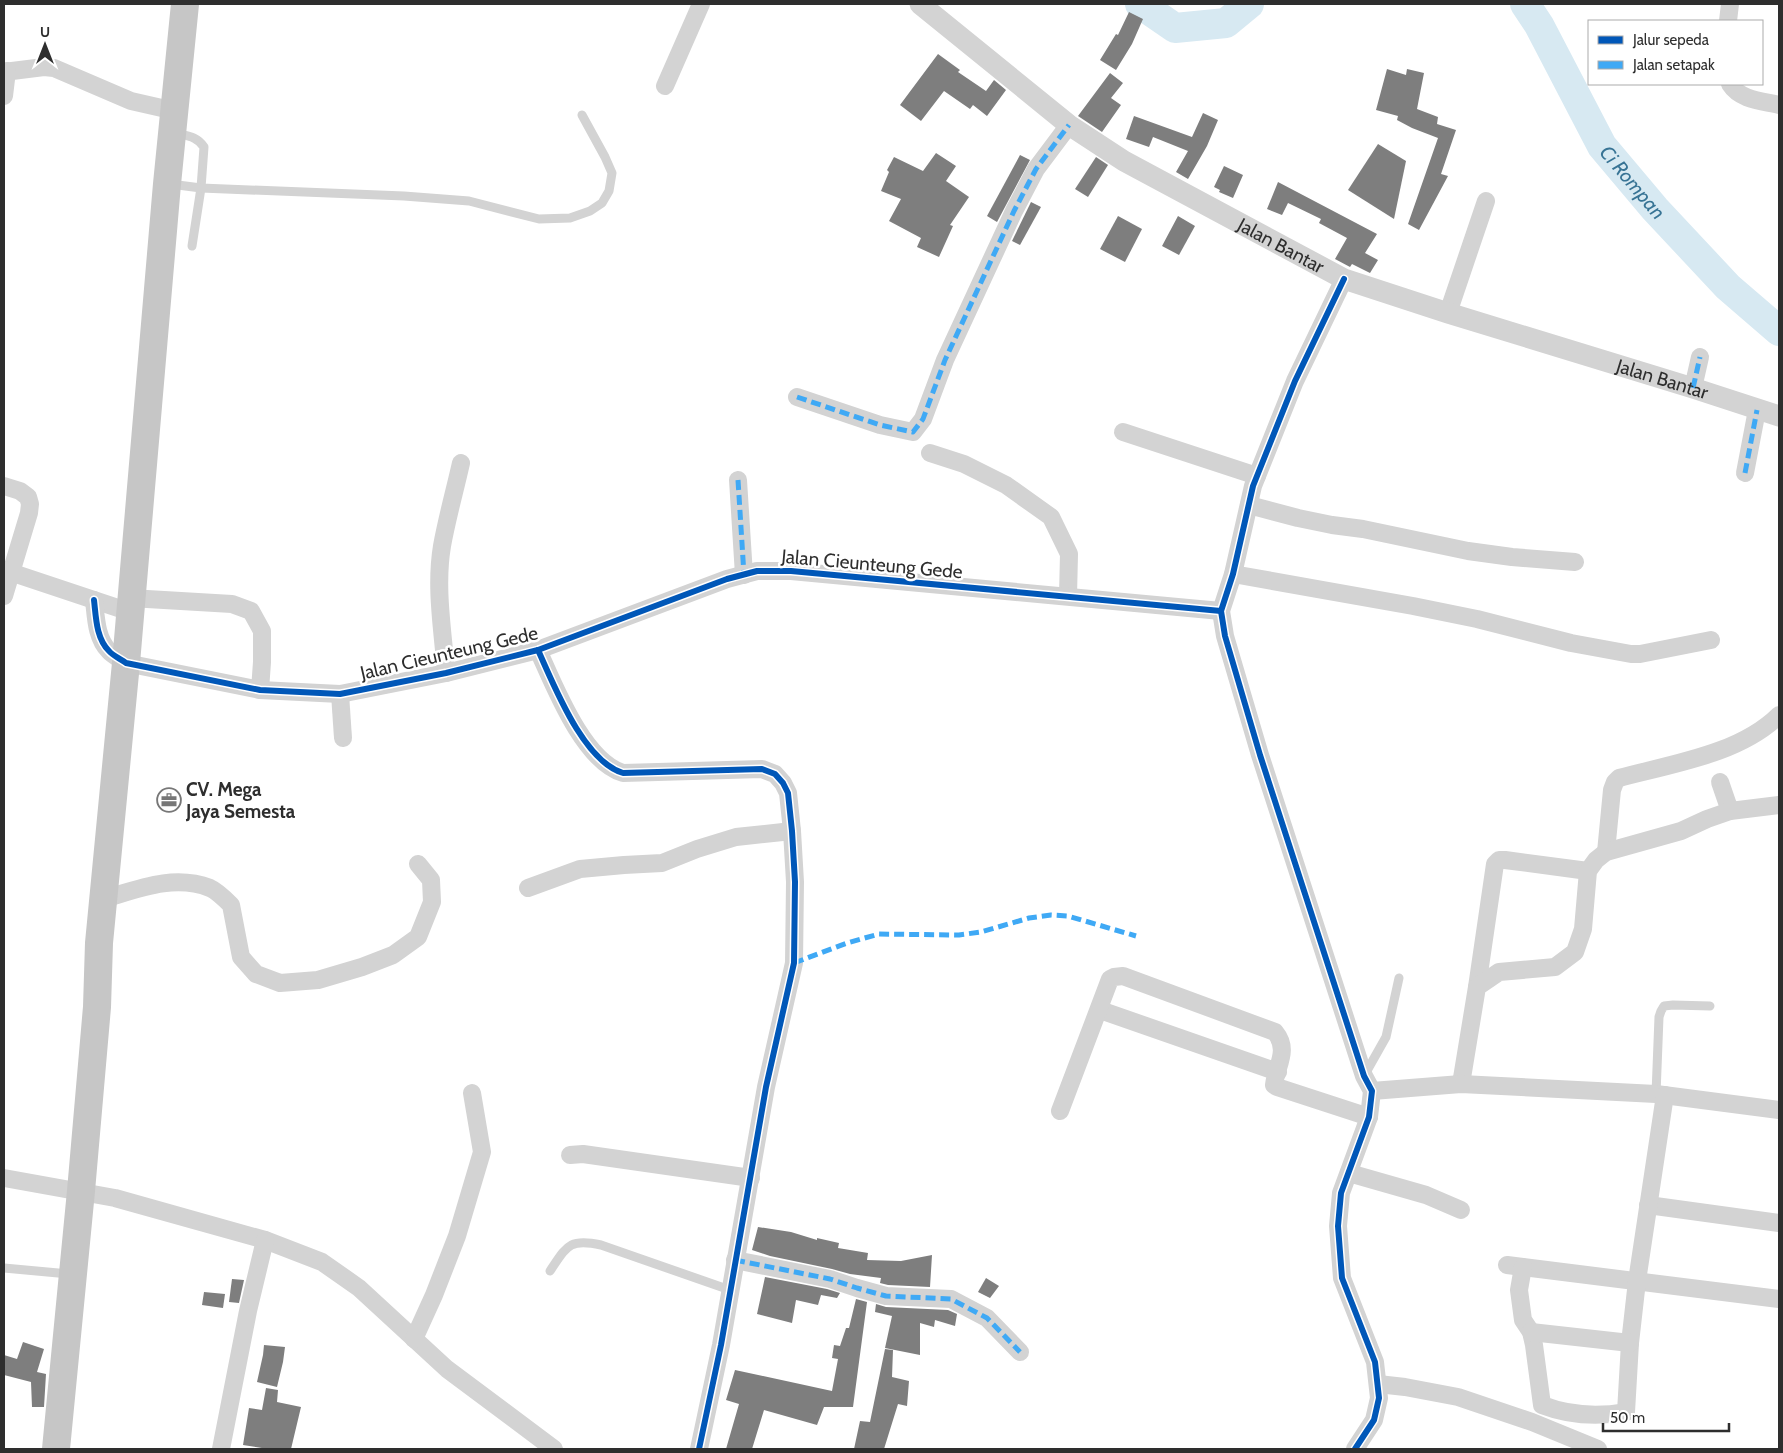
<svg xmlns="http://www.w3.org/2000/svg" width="1783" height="1453" font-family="Cabin,sans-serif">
	<rect width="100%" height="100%" fill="#fff"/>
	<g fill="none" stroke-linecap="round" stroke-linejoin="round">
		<g stroke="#d7e9f2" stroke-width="30">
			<polyline points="1140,4 1175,28 1226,23 1249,4"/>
			<path id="s1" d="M1525 4 1539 25 1602 146 1655 209 1728 287 1779 331"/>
		</g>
	</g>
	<g fill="#7e7e7e">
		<polygon points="1129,12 1143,19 1132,44 1116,70 1100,60 1116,34 1118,35"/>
		<polygon points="938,54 960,70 958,72 986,91 994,80 1006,90 987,116 973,105 970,109 944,91 921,121 900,105"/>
		<polygon points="1387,69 1406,75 1407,69 1424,73 1417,109 1438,117 1437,124 1456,130 1441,174 1448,176 1419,230 1408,224 1438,138 1412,128 1397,120 1398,116 1376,110"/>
		<polygon points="1110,73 1123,83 1111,98 1121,105 1102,132 1078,116"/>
		<polygon points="1203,113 1218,120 1207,146 1188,179 1176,172 1188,151 1153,137 1149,147 1126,139 1134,116 1192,137"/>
		<polygon points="1378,144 1406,161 1394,219 1348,190"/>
		<polygon points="936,153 956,166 946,181 969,197 950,225 953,226 939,257 917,247 921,238 889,221 901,199 881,191 889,172 887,170 894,157 923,171"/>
		<polygon points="1020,155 1030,160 997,222 987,216"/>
		<polygon points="1096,157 1108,165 1088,197 1075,189"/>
		<polygon points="1224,166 1243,175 1233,198 1219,192 1220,190 1214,187"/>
		<polygon points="1278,182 1377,234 1365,253 1378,260 1370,273 1352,264 1350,267 1335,259 1347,238 1319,223 1321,219 1288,203 1282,215 1267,209"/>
		<polygon points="1031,202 1041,207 1020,245 1012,241"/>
		<polygon points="1118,216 1142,229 1125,262 1100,249"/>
		<polygon points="1178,216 1195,226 1179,255 1162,246"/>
		<polygon points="758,1227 791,1232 817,1240 817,1238 839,1243 838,1248 868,1253 867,1260 901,1261 932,1255 930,1287 888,1285 880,1283 881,1278 850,1274 832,1269 770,1256 752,1250"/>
		<polygon points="765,1277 827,1289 840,1293 837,1298 821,1295 818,1305 796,1300 792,1323 757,1314"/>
		<polygon points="986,1278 999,1286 990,1298 978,1292"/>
		<polygon points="232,1279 244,1280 239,1303 229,1302"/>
		<polygon points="204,1292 225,1294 223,1308 202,1305"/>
		<polygon points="856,1299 867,1302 853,1407 824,1407 817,1425 764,1410 752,1449 726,1449 739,1404 726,1400 735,1370 832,1391 838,1359 832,1358 834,1345 840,1346 846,1328 849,1328"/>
		<polygon points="876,1304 886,1307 948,1310 957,1314 955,1326 935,1320 934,1327 920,1323 920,1355 885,1348 892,1316 875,1312"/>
		<polygon points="23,1342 44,1349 37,1372 46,1374 44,1407 32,1407 31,1382 4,1375 4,1355 17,1359"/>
		<polygon points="264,1345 285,1347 283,1362 277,1387 257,1382 263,1355"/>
		<polygon points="885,1349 893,1350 892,1377 909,1381 907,1406 898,1404 884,1449 854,1449 860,1421 870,1422"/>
		<polygon points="266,1388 278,1390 277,1402 301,1407 291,1449 268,1449 243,1445 249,1408 262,1410"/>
	</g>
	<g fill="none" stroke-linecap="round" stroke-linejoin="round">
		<g stroke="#d3d3d3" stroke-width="9">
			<path d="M175 133C187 136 197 136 204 147L201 188 192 246"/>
			<polyline points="170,184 201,188 404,196 469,201 539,219 570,218 590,211 602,203 609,191 612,173 605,157 582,115"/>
			<polyline points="1364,1076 1386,1037 1399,978"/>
			<polyline points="1656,1094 1659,1017 1661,1011 1664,1006 1673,1005 1710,1006"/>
			<polyline points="4,1268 69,1274"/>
			<path d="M550 1271C567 1246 569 1238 601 1245L730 1290"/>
		</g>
		<g stroke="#d3d3d3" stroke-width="18">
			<polyline points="1728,21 1730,4"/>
			<polyline points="4,72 44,67 54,68 131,101 175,111"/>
			<path d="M1730 84C1740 100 1762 101 1779 105"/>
			<polyline points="665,86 701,4"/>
			<polyline points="4,96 7,71"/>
			<polyline points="1344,279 1295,381 1253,486 1233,574 1221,611 1225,636 1260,755 1364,1076 1372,1091 1369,1117 1341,1193 1338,1226 1342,1278 1375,1362 1379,1398 1374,1420 1355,1449"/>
			<polyline points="1448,313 1486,201"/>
			<polyline points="1693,388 1700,357"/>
			<polyline points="797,397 880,425 913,432 923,419 945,360 1014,211 1036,169 1069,125"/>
			<polyline points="1123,432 1257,476"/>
			<polyline points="930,453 964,464 1006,485 1051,517 1069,554 1068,596"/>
			<polyline points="1745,473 1757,410"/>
			<polyline points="738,480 744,575"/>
			<polyline points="4,486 20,491 28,497 30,504 29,513 4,596"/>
			<polyline points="1249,505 1298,518 1332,525 1363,529 1468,551 1512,557 1575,562"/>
			<polyline points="4,570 130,612"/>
			<polyline points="1233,574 1413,606 1477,619 1571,643 1631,654 1640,654 1711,640"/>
			<polyline points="130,598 232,604 251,611 262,631 262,662 260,690"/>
			<path d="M94 600C96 617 96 638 109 651 113 656 121 659 126 663L260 690 340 694 446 673 538 650 727 579 757 571H791L1221 611"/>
			<path d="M538 650C554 685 583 761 623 773L762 769 775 774 783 783 788 793 792 831 795 882 794 963 766 1087 721 1345 699 1449"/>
			<path d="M446 673C443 631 435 588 442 546 447 518 455 490 461 463"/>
			<polyline points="340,694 343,738"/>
			<polyline points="1720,782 1730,811"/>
			<path d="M1606 852 1612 790 1615 782 1619 778C1671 764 1740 754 1779 715"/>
			<polyline points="528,888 580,869 624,865 662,863 697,849 736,837 792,831"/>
			<path d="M104 899C138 889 174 874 210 888 217 891 225 899 231 905L241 957 256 974 280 983 318 980 362 967 393 955 418 937 432 902 431 880 418 864"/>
			<polyline points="1477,987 1495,864 1499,860 1505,860 1588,871"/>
			<polyline points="1100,1010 1278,1072"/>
			<polyline points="1461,1084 1477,987 1499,972 1555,967 1575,952 1583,929 1588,871 1596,860 1606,852 1681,831 1707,819 1730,811 1779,805"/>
			<polyline points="1372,1091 1461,1084 1656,1094 1779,1110"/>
			<path d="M1060 1111 1110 979 1114 977 1123 976 1275 1032C1290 1050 1276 1066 1274 1085L1277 1087 1369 1117"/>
			<polyline points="570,1155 583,1154 751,1178"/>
			<polyline points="1349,1173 1426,1195 1461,1210"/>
			<polyline points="4,1178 115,1198 265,1240 322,1262 359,1288 447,1369 554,1449"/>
			<polyline points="1648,1205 1779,1223"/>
			<polyline points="735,1260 830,1279 857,1288 886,1296 951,1299 987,1318 1020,1352"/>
			<polyline points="1507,1265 1779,1299"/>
			<path d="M1523 1267 1519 1290 1523 1320 1531 1332 1534 1345 1542 1405C1568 1415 1598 1417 1626 1412L1630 1343 1637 1281 1665 1095"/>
			<polyline points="1531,1332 1630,1343"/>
			<polyline points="414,1339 434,1295 457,1236 482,1152 472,1093"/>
			<polyline points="1378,1384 1405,1387 1458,1397 1532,1422 1598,1449"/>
			<polyline points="221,1449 248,1311 265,1240"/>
		</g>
		<path stroke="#d3d3d3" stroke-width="21" id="s2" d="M920 4 1069 125 1124 161 1344 279 1448 313 1693 388 1779 416"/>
		<polyline stroke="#c6c6c6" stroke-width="28" points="56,1449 81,1191 97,1007 99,943 126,663 167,184 185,4"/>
		<g stroke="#3fa9f5" stroke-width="5" stroke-dasharray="10 5" stroke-linecap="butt">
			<polyline points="1693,388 1700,357"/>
			<polyline points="797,397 880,425 913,432 923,419 945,360 1014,211 1036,169 1069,125"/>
			<polyline points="1745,473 1757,410"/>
			<polyline points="738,480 744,575"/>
			<polyline points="794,963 847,943 879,934 959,935 981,932 1029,918 1051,915 1068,916 1136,936"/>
			<polyline points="735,1260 830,1279 857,1288 886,1296 951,1299 987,1318 1020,1352"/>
		</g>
		<g stroke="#fff" stroke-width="9">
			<g id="cycleway">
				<polyline points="1344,279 1295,381 1253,486 1233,574 1221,611 1225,636 1260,755 1364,1076 1372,1091 1369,1117 1341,1193 1338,1226 1342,1278 1375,1362 1379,1398 1374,1420 1355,1449"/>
				<path d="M94 600C96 617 96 638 109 651 113 656 121 659 126 663L260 690 340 694 446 673 538 650 727 579 757 571H791L1221 611"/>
				<path d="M538 650C554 685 583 761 623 773L762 769 775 774 783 783 788 793 792 831 795 882 794 963 766 1087 721 1345 699 1449"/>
			</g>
		</g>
		<use href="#cycleway" stroke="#0057b8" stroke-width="6"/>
	</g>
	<defs>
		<g id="office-ring" transform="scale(1.25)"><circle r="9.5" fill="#fff" stroke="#777" stroke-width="1.5"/><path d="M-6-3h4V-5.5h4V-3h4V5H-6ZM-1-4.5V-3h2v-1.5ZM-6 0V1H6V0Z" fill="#777"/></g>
	</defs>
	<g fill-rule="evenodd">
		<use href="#office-ring" x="169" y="800"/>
	</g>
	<g text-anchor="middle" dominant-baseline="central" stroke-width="5" stroke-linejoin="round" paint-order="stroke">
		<g font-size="19" fill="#2e2e2e" stroke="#fff">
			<text stroke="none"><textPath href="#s2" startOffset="436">Jalan Bantar</textPath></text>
			<text stroke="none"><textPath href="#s2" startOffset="841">Jalan Bantar</textPath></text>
			<text transform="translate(872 564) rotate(5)">Jalan Cieunteung Gede</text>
			<text transform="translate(449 653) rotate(-13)">Jalan Cieunteung Gede</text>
		</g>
		<g font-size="19" font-weight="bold" fill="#2e2e2e" stroke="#fff" text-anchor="start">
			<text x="186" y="789">CV. Mega<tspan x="186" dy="22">Jaya Semesta</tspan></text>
		</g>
		<g font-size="20" font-style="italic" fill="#387495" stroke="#fff">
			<text stroke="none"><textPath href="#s1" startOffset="209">Ci Rompan</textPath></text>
		</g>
	</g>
	<rect width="1783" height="1453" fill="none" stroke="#2e2e2e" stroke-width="10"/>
	<rect x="1588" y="20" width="175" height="65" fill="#ffffff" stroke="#ababab"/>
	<rect x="1598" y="36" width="25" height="8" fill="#0057b8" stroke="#ababab"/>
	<text x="1633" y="45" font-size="15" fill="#2e2e2e">Jalur sepeda</text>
	<rect x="1598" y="61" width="25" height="8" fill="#3fa9f5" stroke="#ababab"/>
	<text x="1633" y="70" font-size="15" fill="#2e2e2e">Jalan setapak</text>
	<g transform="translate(45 45)" stroke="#ffffff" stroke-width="4" paint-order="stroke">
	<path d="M0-4L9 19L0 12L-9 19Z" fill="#2e2e2e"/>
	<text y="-8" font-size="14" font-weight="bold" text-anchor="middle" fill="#2e2e2e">U</text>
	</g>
	<path d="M1603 1423v8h126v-8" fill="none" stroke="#2e2e2e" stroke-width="2.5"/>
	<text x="1610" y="1423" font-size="15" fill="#2e2e2e" stroke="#ffffff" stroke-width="4" paint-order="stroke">50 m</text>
</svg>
